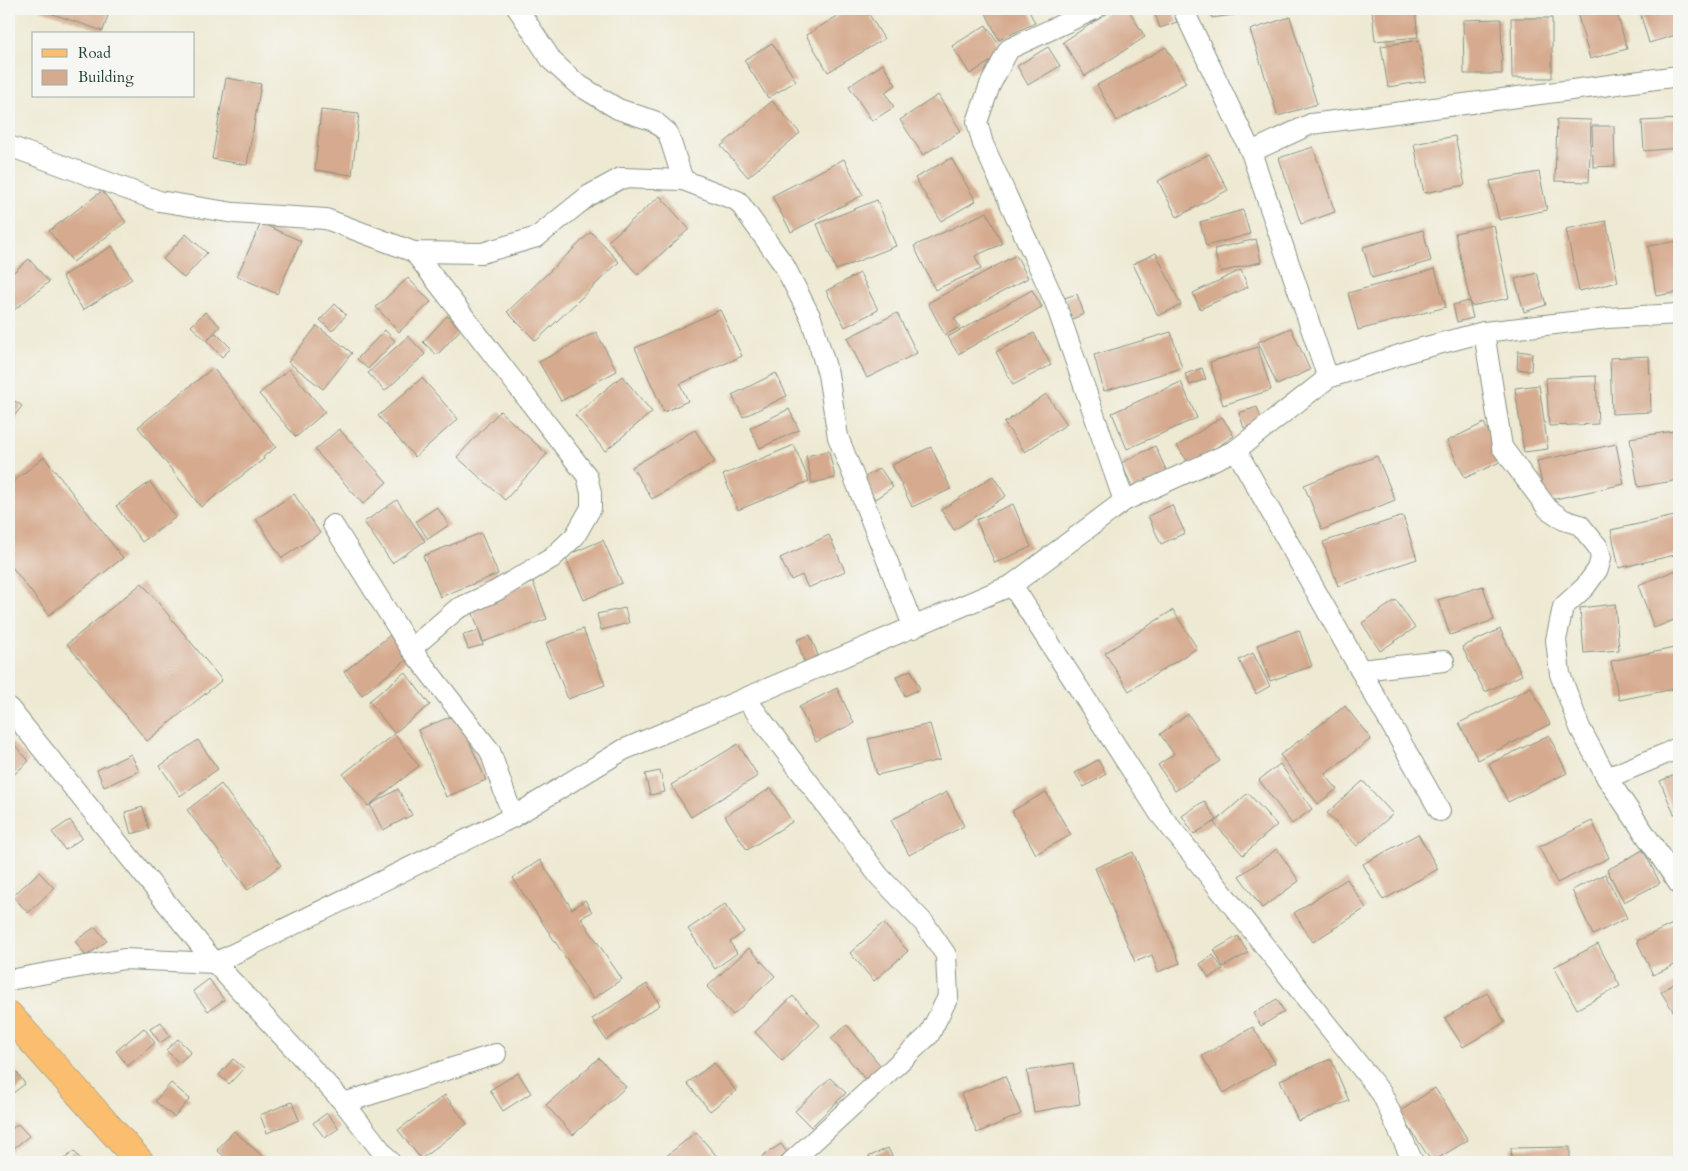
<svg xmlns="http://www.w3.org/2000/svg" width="1688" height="1171" font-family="Cardo,serif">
	<rect width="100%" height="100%" fill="#f6f6f2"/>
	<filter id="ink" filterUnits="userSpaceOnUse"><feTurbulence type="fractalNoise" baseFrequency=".02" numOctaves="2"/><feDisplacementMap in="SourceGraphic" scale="10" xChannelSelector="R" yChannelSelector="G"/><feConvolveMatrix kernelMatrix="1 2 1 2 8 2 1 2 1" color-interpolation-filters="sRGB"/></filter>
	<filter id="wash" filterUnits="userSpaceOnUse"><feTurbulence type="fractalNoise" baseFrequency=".0096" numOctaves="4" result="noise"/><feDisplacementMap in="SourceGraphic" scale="20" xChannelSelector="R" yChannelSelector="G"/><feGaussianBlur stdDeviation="1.12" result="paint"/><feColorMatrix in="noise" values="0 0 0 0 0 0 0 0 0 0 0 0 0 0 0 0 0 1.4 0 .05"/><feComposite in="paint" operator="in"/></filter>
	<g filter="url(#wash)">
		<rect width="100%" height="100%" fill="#eee9d2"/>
		<g id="blocks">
			<g fill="#d5aa8e">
				<polygon points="38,9 110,9 103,31"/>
				<polygon points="849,9 866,9 884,39 828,72 806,35"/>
				<polygon points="984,9 1028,9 1035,23 999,40"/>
				<polygon points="1114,9 1128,9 1145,37 1085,76 1063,42"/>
				<polygon points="1153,9 1172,9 1177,22 1160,28"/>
				<polygon points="1210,9 1267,9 1267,10 1212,18"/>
				<polygon points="1382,9 1415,9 1418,37 1375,41 1372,10"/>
				<polygon points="1576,9 1616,9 1627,49 1590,59"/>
				<polygon points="1639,9 1678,9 1679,34 1649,43"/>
				<polygon points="1290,17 1317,104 1278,116 1250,30"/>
				<polygon points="1511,18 1552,18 1552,78 1512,78"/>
				<polygon points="1501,19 1502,74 1464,74 1463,20"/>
				<polygon points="986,25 1004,53 970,74 952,46"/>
				<polygon points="1419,40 1426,81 1388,87 1381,46"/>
				<polygon points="772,43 796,81 768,98 744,60"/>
				<polygon points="1048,47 1060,66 1028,85 1017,66"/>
				<polygon points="1166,47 1186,83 1117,121 1097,85"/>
				<polygon points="883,64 896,85 885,92 894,107 872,121 849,86"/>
				<polygon points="226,78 261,84 247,165 212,159"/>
				<polygon points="938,95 961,131 923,155 900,120"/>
				<polygon points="772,101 800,133 748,177 721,146"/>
				<polygon points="321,110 359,114 352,175 315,170"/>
				<polygon points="1557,119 1591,120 1589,182 1555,181"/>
				<polygon points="1679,119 1679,148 1644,151 1642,121"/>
				<polygon points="1592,126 1614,126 1615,166 1593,167"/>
				<polygon points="1455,136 1465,185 1424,193 1414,144"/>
				<polygon points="1313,147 1335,212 1301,224 1279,158"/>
				<polygon points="1209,154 1228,190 1177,217 1158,181"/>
				<polygon points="951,158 976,201 941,221 915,178"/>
				<polygon points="844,159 863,195 791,232 772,196"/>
				<polygon points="1539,172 1547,210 1499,220 1490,181"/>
				<polygon points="102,191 126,222 73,262 49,231"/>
				<polygon points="660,196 689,229 638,275 608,241"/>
				<polygon points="877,200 896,246 836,270 817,224"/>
				<polygon points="1243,210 1250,234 1206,246 1200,222"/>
				<polygon points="987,212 1002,244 975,256 981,269 935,290 914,246"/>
				<polygon points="1606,221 1618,282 1579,291 1566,229"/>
				<polygon points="261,223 301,241 277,294 237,276"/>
				<polygon points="1494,225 1509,298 1471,306 1455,233"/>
				<polygon points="1423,230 1431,261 1372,278 1363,247"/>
				<polygon points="591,232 619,262 536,341 507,312"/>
				<polygon points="186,234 207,253 184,278 163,259"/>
				<polygon points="1256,239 1261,262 1220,272 1214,249"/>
				<polygon points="1679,241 1679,292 1656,296 1648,246"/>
				<polygon points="112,246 132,279 83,310 62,276"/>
				<polygon points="1156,253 1181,305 1158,316 1133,264"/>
				<polygon points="1016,255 1028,278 954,318 960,327 945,335 928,303"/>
				<polygon points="29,259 49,282 14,310 9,303 9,276"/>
				<polygon points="1435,269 1446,307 1358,330 1348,293"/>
				<polygon points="1241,270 1248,287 1200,309 1193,293"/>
				<polygon points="860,273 878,310 845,327 826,291"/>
				<polygon points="1537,273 1546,305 1524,312 1515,279"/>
				<polygon points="408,278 431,302 399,332 376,307"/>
				<polygon points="1032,290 1042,307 958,354 948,337"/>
				<polygon points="1077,294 1084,314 1072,319 1064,298"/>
				<polygon points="1469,301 1473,318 1457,322 1453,305"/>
				<polygon points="335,304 346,315 332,331 320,320"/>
				<polygon points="720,310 742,356 680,384 688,401 664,412 635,348"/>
				<polygon points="205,312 220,326 207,341 191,326"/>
				<polygon points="897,313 917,353 867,378 847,338"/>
				<polygon points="447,316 461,329 437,355 423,342"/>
				<polygon points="317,326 352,353 323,389 288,362"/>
				<polygon points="1291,328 1310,370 1277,385 1258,342"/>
				<polygon points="385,330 395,341 368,369 357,359"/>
				<polygon points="596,332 617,371 561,401 539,362"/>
				<polygon points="1171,332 1182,368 1104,391 1094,355"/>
				<polygon points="216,333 231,348 222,357 207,341"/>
				<polygon points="1034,333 1051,365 1013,385 996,352"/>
				<polygon points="408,336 425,354 385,391 368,373"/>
				<polygon points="1258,347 1271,390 1223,405 1210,362"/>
				<polygon points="1518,351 1532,353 1531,371 1517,369"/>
				<polygon points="1649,356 1651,412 1612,414 1610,358"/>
				<polygon points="213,368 276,447 263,457 264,459 201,507 138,427"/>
				<polygon points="1202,368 1206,379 1190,385 1185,374"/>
				<polygon points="289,369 325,412 296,437 259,394"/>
				<polygon points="776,373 787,396 743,417 732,395"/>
				<polygon points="622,376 652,412 605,451 575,415"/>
				<polygon points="1596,376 1598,424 1549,426 1546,378"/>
				<polygon points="422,378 458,419 415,457 378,416"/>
				<polygon points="1181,382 1197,418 1127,449 1112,413"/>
				<polygon points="1539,385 1548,449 1524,452 1515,388"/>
				<polygon points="1046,394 1067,424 1025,452 1004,423"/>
				<polygon points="9,397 22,406 9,423"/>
				<polygon points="1257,407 1262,421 1244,428 1239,413"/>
				<polygon points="789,409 799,430 760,448 750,428"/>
				<polygon points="500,411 547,454 505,500 457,457"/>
				<polygon points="1222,417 1234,436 1190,465 1177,446"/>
				<polygon points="1484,423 1502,461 1465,478 1447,441"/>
				<polygon points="339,429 387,482 363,504 315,450"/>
				<polygon points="695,430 715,462 652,499 632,467"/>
				<polygon points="1673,431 1679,480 1638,487 1630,438"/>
				<polygon points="1616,444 1624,484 1546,501 1537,461"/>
				<polygon points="794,445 809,481 738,510 723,475"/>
				<polygon points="1155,446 1168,474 1134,490 1121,463"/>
				<polygon points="931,447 951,489 912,507 892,465"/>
				<polygon points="829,451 835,478 812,483 806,456"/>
				<polygon points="1377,456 1395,500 1322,530 1304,485"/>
				<polygon points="44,457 123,558 49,615 9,563 9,485"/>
				<polygon points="880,468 893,487 875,499 862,479"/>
				<polygon points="993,476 1006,496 954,530 941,510"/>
				<polygon points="150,482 176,517 142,542 116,506"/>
				<polygon points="294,494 320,533 282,558 256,519"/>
				<polygon points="397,500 425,541 392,563 364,522"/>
				<polygon points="1013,504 1031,547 995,563 976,520"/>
				<polygon points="1172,505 1185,533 1161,544 1148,516"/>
				<polygon points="437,507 449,525 428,539 416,521"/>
				<polygon points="1679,515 1679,554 1619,568 1611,530"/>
				<polygon points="1403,516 1417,559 1338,586 1323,542"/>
				<polygon points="481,533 498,574 440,597 423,556"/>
				<polygon points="829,535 845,571 808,588 802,575 791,580 780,558"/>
				<polygon points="603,540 622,583 584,600 565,556"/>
				<polygon points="1679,569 1679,618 1654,628 1638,585"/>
				<polygon points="533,582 547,619 483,642 470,605"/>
				<polygon points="142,583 222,680 147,741 67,644"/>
				<polygon points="1483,586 1494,620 1450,635 1438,600"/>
				<polygon points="1396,600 1415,628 1380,651 1362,623"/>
				<polygon points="1615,604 1619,650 1584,653 1580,608"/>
				<polygon points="625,608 629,623 601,630 597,614"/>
				<polygon points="1173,610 1197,648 1129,691 1105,653"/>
				<polygon points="583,629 605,685 568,699 546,643"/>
				<polygon points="1500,629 1522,675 1485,692 1462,647"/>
				<polygon points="1299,630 1312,666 1270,681 1257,645"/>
				<polygon points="479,631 483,645 468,649 463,635"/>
				<polygon points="394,632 413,655 362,695 344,672"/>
				<polygon points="810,635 819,658 805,664 797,640"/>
				<polygon points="1679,647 1679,688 1619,700 1611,661"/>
				<polygon points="1253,653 1270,686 1256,694 1239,660"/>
				<polygon points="911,670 920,689 905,696 896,677"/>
				<polygon points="405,672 430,705 394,733 369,701"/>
				<polygon points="1531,687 1550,724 1478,760 1459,723"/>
				<polygon points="837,688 854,723 816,742 799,707"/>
				<polygon points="1345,706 1371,739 1325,774 1337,789 1318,804 1280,755"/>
				<polygon points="457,714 486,780 446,797 418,730"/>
				<polygon points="1188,714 1220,761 1175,791 1158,765 1174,754 1160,734"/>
				<polygon points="930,724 940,760 877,775 868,739"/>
				<polygon points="394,734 419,766 368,806 343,774"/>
				<polygon points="1549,735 1567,773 1508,802 1489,764"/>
				<polygon points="9,739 29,761 9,779"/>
				<polygon points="198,740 218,769 180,796 160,766"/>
				<polygon points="738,744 758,776 691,817 671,785"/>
				<polygon points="131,754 139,771 104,787 97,770"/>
				<polygon points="1098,760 1106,774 1084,787 1075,773"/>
				<polygon points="1280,764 1312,809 1292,824 1259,780"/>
				<polygon points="660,771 665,792 650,795 645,774"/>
				<polygon points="1679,773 1679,812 1674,814 1660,781"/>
				<polygon points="1363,781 1393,814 1357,846 1327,813"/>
				<polygon points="221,784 281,865 248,890 187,810"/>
				<polygon points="771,788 792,822 747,850 725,816"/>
				<polygon points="398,789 412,815 383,830 370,805"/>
				<polygon points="947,792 964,826 909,855 891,820"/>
				<polygon points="1046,792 1071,835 1036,854 1012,811"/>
				<polygon points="1248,793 1277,825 1243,855 1214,823"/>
				<polygon points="1204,801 1217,820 1194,834 1182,816"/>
				<polygon points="143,807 149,829 131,834 125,812"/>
				<polygon points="70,820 82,838 65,850 52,832"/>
				<polygon points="1592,821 1609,858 1557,883 1539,847"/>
				<polygon points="1418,834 1438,869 1383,900 1363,864"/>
				<polygon points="1277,849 1299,881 1262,908 1239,876"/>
				<polygon points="1643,850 1660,883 1624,902 1607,870"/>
				<polygon points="1133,852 1180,963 1158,972 1152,955 1135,962 1095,868"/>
				<polygon points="540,860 572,909 585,900 592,912 581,918 622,979 593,999 513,878"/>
				<polygon points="39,872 54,888 28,913 13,896"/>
				<polygon points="1605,874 1627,918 1593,935 1572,890"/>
				<polygon points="1347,879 1366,908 1313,942 1294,913"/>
				<polygon points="725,904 744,932 730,942 737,953 715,969 688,929"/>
				<polygon points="1679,921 1679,963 1653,975 1637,941"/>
				<polygon points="883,923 908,951 874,981 850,953"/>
				<polygon points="95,927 107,941 86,956 75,941"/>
				<polygon points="1238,936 1248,953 1223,967 1214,950"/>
				<polygon points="1598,944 1620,986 1577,1009 1554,967"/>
				<polygon points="749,948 775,976 733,1015 707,987"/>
				<polygon points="1213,955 1223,969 1209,978 1200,964"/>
				<polygon points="209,979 224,1000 208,1011 193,991"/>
				<polygon points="1679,980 1679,1020 1661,992"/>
				<polygon points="647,984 660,1005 606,1040 592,1019"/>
				<polygon points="1487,993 1505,1022 1463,1047 1445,1018"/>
				<polygon points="793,996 820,1025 782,1061 755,1032"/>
				<polygon points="1277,999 1284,1012 1261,1026 1253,1013"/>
				<polygon points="161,1022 170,1036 160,1043 150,1029"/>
				<polygon points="847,1025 885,1071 869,1084 831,1038"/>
				<polygon points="1253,1027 1275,1063 1224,1093 1202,1056"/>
				<polygon points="144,1028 155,1043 128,1066 116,1051"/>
				<polygon points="178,1039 191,1052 179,1063 166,1050"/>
				<polygon points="599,1058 626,1087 573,1135 546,1105"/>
				<polygon points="233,1059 244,1068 229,1084 219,1075"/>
				<polygon points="1331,1059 1349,1101 1298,1121 1280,1080"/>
				<polygon points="9,1061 25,1084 9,1096"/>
				<polygon points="714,1063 736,1091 710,1111 687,1083"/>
				<polygon points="1073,1063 1080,1104 1034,1112 1027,1071"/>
				<polygon points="518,1073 531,1093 503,1111 490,1090"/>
				<polygon points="1005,1076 1021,1114 977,1133 961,1094"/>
				<polygon points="830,1078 846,1093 811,1127 795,1111"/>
				<polygon points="171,1083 190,1099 174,1117 155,1101"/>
				<polygon points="1435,1088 1468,1140 1432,1162 1399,1112"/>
				<polygon points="445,1095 467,1124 421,1159 398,1130"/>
				<polygon points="292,1102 299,1120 267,1133 260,1115"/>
				<polygon points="327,1113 339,1128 325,1138 313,1123"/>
				<polygon points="18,1124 29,1136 9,1152 9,1131"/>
				<polygon points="234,1131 269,1162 230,1162 217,1150"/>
				<polygon points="696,1132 720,1160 717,1162 659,1162"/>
				<polygon points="781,1144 790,1156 781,1162 766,1162 762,1156"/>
				<polygon points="1570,1147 1570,1162 1512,1162 1511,1148"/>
				<polygon points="888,1148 895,1162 871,1162 868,1157"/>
				<polygon points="74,1151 83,1162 61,1162"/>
			</g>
		</g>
	</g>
	<g filter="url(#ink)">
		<use href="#blocks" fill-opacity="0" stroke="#869383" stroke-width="1"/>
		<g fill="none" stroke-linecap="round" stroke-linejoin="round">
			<g stroke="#869383" stroke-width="22">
				<g id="street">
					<polyline points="518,9 552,61 577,84 618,109 654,121 668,133 683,180"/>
					<polyline points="1095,9 1009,49 990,85 977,122 983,144 1055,302 1124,501"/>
					<polyline points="1183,9 1251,152 1328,378"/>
					<polyline points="9,146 159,201 234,213 326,219 414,252 482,253 537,237 588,196 621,178 683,180 738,201 784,265 811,318 828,374 838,437 914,628"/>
					<polyline points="1251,152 1311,124 1679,76"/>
					<polyline points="1484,332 1502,447 1548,509 1564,520 1580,525 1598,547 1601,558 1598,569 1585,587 1563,607 1556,640 1560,674 1580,728 1607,778 1679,884"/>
					<polyline points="1236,450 1440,811"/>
					<polyline points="333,525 411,649 490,751 513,817"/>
					<polyline points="1012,585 1160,814 1382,1094 1413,1162"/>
					<polyline points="411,649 457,609 496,591 552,558 575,536 591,508 591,493 587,476 414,252"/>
					<polyline points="1360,670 1444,661"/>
					<polyline points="746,699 879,876 924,923 946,955 948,997 929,1035 791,1162"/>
					<polyline points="9,708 215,963 344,1103 390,1162"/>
					<polyline points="1607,778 1665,754 1679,747"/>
					<polyline points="9,980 124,959 215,963 513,817 623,750 1012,585 1124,501 1236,450 1328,378 1415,350 1484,332 1607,318 1679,314"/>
					<polyline points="344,1103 496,1054"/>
				</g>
			</g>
			<g stroke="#869383" stroke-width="29">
				<polyline id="primary" points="9,1015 140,1162"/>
			</g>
			<use href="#street" stroke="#fff" stroke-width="20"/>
			<use href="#primary" stroke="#fbbd6e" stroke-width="28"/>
		</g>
	</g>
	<rect width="1688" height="1171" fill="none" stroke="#f6f6f2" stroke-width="30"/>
	<rect x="32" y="32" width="162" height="65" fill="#f6f6f2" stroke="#a0aca6"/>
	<rect x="42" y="49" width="25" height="8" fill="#fbbd6e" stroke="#a0aca6"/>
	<text x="78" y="58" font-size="15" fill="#1f3d34">Road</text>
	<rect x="42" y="70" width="25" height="15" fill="#d5aa8e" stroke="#a0aca6"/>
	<text x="78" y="82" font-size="15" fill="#1f3d34">Building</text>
</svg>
